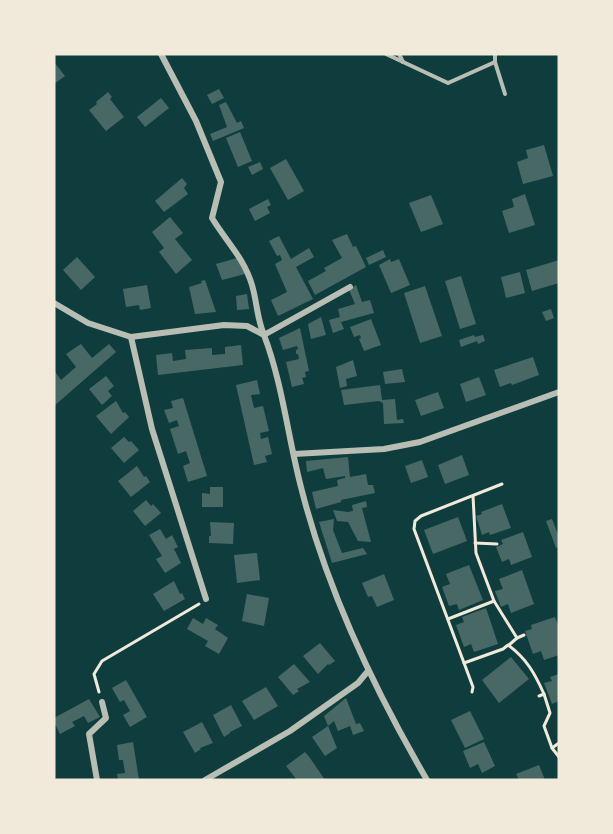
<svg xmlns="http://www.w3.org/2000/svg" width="613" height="834" font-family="'Nunito Sans',sans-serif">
	<rect width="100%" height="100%" fill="#0f3d3e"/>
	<g fill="#486865">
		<polygon points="54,62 65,76 54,84"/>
		<polygon points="219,89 224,98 212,104 207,95"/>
		<polygon points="108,92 112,97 110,99 124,117 106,131 89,110 97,104 96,102"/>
		<polygon points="161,98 169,108 145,127 137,117"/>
		<polygon points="226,102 237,123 241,121 244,128 213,141 210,134 227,127 219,105"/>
		<polygon points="240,132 252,161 238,167 226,138"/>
		<polygon points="544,145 553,176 523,184 517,162 528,158 526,150"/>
		<polygon points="286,159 304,191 288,200 270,168"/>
		<polygon points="260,162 263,169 252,175 248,167"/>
		<polygon points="182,178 187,184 184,188 188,194 164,212 155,201"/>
		<polygon points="525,194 535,225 509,233 502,211 514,207 512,199"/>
		<polygon points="431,195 443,224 421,232 409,203"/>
		<polygon points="268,199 271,205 267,207 270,213 255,221 249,209"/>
		<polygon points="170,217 183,233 175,239 192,260 176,274 159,252 164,248 152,232"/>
		<polygon points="347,234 353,247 356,246 366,267 315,295 308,281 326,271 324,268 342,258 332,240"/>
		<polygon points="279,236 291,259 309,248 314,257 296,267 313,299 278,316 271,300 287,292 275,264 282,260 280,255 277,256 269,241"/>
		<polygon points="383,250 386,257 369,265 366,258"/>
		<polygon points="77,257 95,277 81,290 63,270"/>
		<polygon points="237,258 245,274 222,280 216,264"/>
		<polygon points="390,259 391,262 399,259 410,285 391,293 379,265"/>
		<polygon points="559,260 559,283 532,291 526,270"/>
		<polygon points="520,272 525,293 506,298 501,277"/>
		<polygon points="461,276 476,324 460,329 445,281"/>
		<polygon points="205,280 216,312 195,314 189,287 202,283 201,281"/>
		<polygon points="147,285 151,308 140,310 139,305 126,307 123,289"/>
		<polygon points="356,285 362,302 370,300 374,313 341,322 344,329 333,333 329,320 340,317 338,309 355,304 349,290"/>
		<polygon points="425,286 442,336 420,343 404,293"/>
		<polygon points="247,294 249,309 237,310 236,296"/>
		<polygon points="551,309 554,318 546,321 542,312"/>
		<polygon points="321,317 326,335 311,339 308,324"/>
		<polygon points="371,319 381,345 364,351 359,339 361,338 360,335 354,337 350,327"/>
		<polygon points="300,328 309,371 305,372 306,377 302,378 304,384 292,387 286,362 299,359 298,354 296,354 296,350 298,349 297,346 283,350 279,338"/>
		<polygon points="474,335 475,337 483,335 485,341 478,344 477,341 461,347 459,340"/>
		<polygon points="81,344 92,358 109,344 116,352 54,406 54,370 61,380 76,367 66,354"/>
		<polygon points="241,345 243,365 158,375 156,355 172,353 173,361 186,359 185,350 212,348 212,355 225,354 225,347"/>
		<polygon points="533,357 539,375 512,385 511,383 500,387 494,370"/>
		<polygon points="353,360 357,376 346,379 347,386 340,388 336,367"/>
		<polygon points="402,369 405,382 385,384 383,372"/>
		<polygon points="106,376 114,386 108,391 112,396 102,405 89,389"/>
		<polygon points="479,377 486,395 466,402 460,384"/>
		<polygon points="257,380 260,394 251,395 254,408 263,406 269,431 260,433 261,439 268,437 272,454 265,456 267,462 254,465 236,385"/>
		<polygon points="380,385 382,400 395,399 397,420 403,419 404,423 384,424 383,403 379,401 344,405 341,390"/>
		<polygon points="438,392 444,408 421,416 415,400"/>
		<polygon points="183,398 207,476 188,482 183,466 190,463 186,451 178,454 170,429 179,426 177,420 169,423 164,410 173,408 171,401"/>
		<polygon points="116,401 123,413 125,412 129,417 111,434 96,416"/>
		<polygon points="124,437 129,442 131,441 139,450 124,463 111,448"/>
		<polygon points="462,455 469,475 445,484 438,465"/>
		<polygon points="348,457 350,477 366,474 368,485 373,485 375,493 341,500 341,502 316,509 312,492 338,486 337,480 345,478 345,476 326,479 323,468 307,472 306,461"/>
		<polygon points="422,460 428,477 411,483 405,466"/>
		<polygon points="137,466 144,477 146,476 150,482 131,497 118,481"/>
		<polygon points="210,487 223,487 223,507 202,507 202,493 210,494"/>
		<polygon points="146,500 151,506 153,504 161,513 145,526 133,511"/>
		<polygon points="366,501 367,507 362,508 371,542 358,541 348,522 337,521 333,510 348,512 353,511 352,505"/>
		<polygon points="502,504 511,528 490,535 489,532 482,535 476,516 482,514 481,512"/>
		<polygon points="458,517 467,541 433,554 424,530"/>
		<polygon points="334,519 333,530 342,553 363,548 367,554 332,563 319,522"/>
		<polygon points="552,519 559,537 559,547 556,548 546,521"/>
		<polygon points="210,522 234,523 233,544 209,543 209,536 211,536"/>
		<polygon points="160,529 166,539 172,535 178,547 174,549 181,563 165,573 156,559 162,556 149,535"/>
		<polygon points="523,532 532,557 511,565 509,559 502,562 496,547 503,544 501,540"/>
		<polygon points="257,553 260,580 237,583 234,555"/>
		<polygon points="469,565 483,600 459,610 457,604 449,606 442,587 450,584 446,574"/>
		<polygon points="522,570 534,604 511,613 508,604 501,607 495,591 503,589 499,579"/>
		<polygon points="384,574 394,600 377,607 372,596 368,597 362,583"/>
		<polygon points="174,581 180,594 182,593 185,599 164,611 153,594"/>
		<polygon points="247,594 269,598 264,626 242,621"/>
		<polygon points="486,608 498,644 474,652 471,644 464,647 456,625 464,622 462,617"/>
		<polygon points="555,617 559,627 559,655 544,660 541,651 533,654 525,631 532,629 531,625"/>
		<polygon points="193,618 203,624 206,618 218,625 215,629 228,638 219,654 205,646 208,641 187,629"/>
		<polygon points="320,643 335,661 329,665 328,664 318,674 303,656"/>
		<polygon points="511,657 529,679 499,703 482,680"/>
		<polygon points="294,664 310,682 297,689 299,691 293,695 278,677"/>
		<polygon points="559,674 559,701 552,704 544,683 552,681 550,677"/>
		<polygon points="126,680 147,717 130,727 123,715 130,711 124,700 120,702 112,688"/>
		<polygon points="266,687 278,706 254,720 242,701"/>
		<polygon points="346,698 356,724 360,723 364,731 353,735 350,726 338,731 334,721 328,726 324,716"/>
		<polygon points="89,699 100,717 88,723 84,716 72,722 75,726 60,734 54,722 54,718"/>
		<polygon points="231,705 242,726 230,732 230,733 224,737 213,715"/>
		<polygon points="470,711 484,739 465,748 451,720"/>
		<polygon points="202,722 213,743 200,748 201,749 195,753 183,732"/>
		<polygon points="328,726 337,748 325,756 312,737"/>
		<polygon points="133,742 139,780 118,780 117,774 125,773 123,760 119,760 117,745"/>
		<polygon points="484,742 495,766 482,773 478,764 470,768 463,751"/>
		<polygon points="305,752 310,758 325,780 297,780 286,766"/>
		<polygon points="539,765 545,780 519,780 516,774"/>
	</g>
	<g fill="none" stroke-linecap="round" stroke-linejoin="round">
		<g stroke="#f1e9da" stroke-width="3">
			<polyline points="473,496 476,553 494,601 517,638"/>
			<polyline points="475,543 497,544"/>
			<polyline points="448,619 494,601"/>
			<polyline points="509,645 517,638 524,635"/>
			<path d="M464 663 503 649 508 645C527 659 535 674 544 694L539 696"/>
			<polyline points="99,692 94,674 102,661 199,604"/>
			<polyline points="472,692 473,687 414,529 415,521 421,516 502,484"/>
			<polyline points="544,694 550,713 544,726 552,748 559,757"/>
			<polyline points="552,748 559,743"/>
		</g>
		<g stroke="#b8beb3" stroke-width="4">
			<polyline points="386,54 448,83 495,62"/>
			<polyline points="399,54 403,62"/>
			<polyline points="495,54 495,62 505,94"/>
		</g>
		<g stroke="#b8beb3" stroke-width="6">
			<path d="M161 54 196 121 221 182 212 218C226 241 244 258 252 285 257 302 257 319 264 335L350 287"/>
			<path d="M54 303 88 323 131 337 224 325 247 326 264 335C283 385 288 439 302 491 328 593 374 689 427 780"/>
			<polyline points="131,337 152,429 206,599"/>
			<polyline points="294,454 384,449 420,442 559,392"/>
			<polyline points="97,780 89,734 106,718 102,702"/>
			<polyline points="205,780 290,731 358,683 368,671"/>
		</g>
	</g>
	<rect width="613" height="834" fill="none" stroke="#f1e9da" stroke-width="111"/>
</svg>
